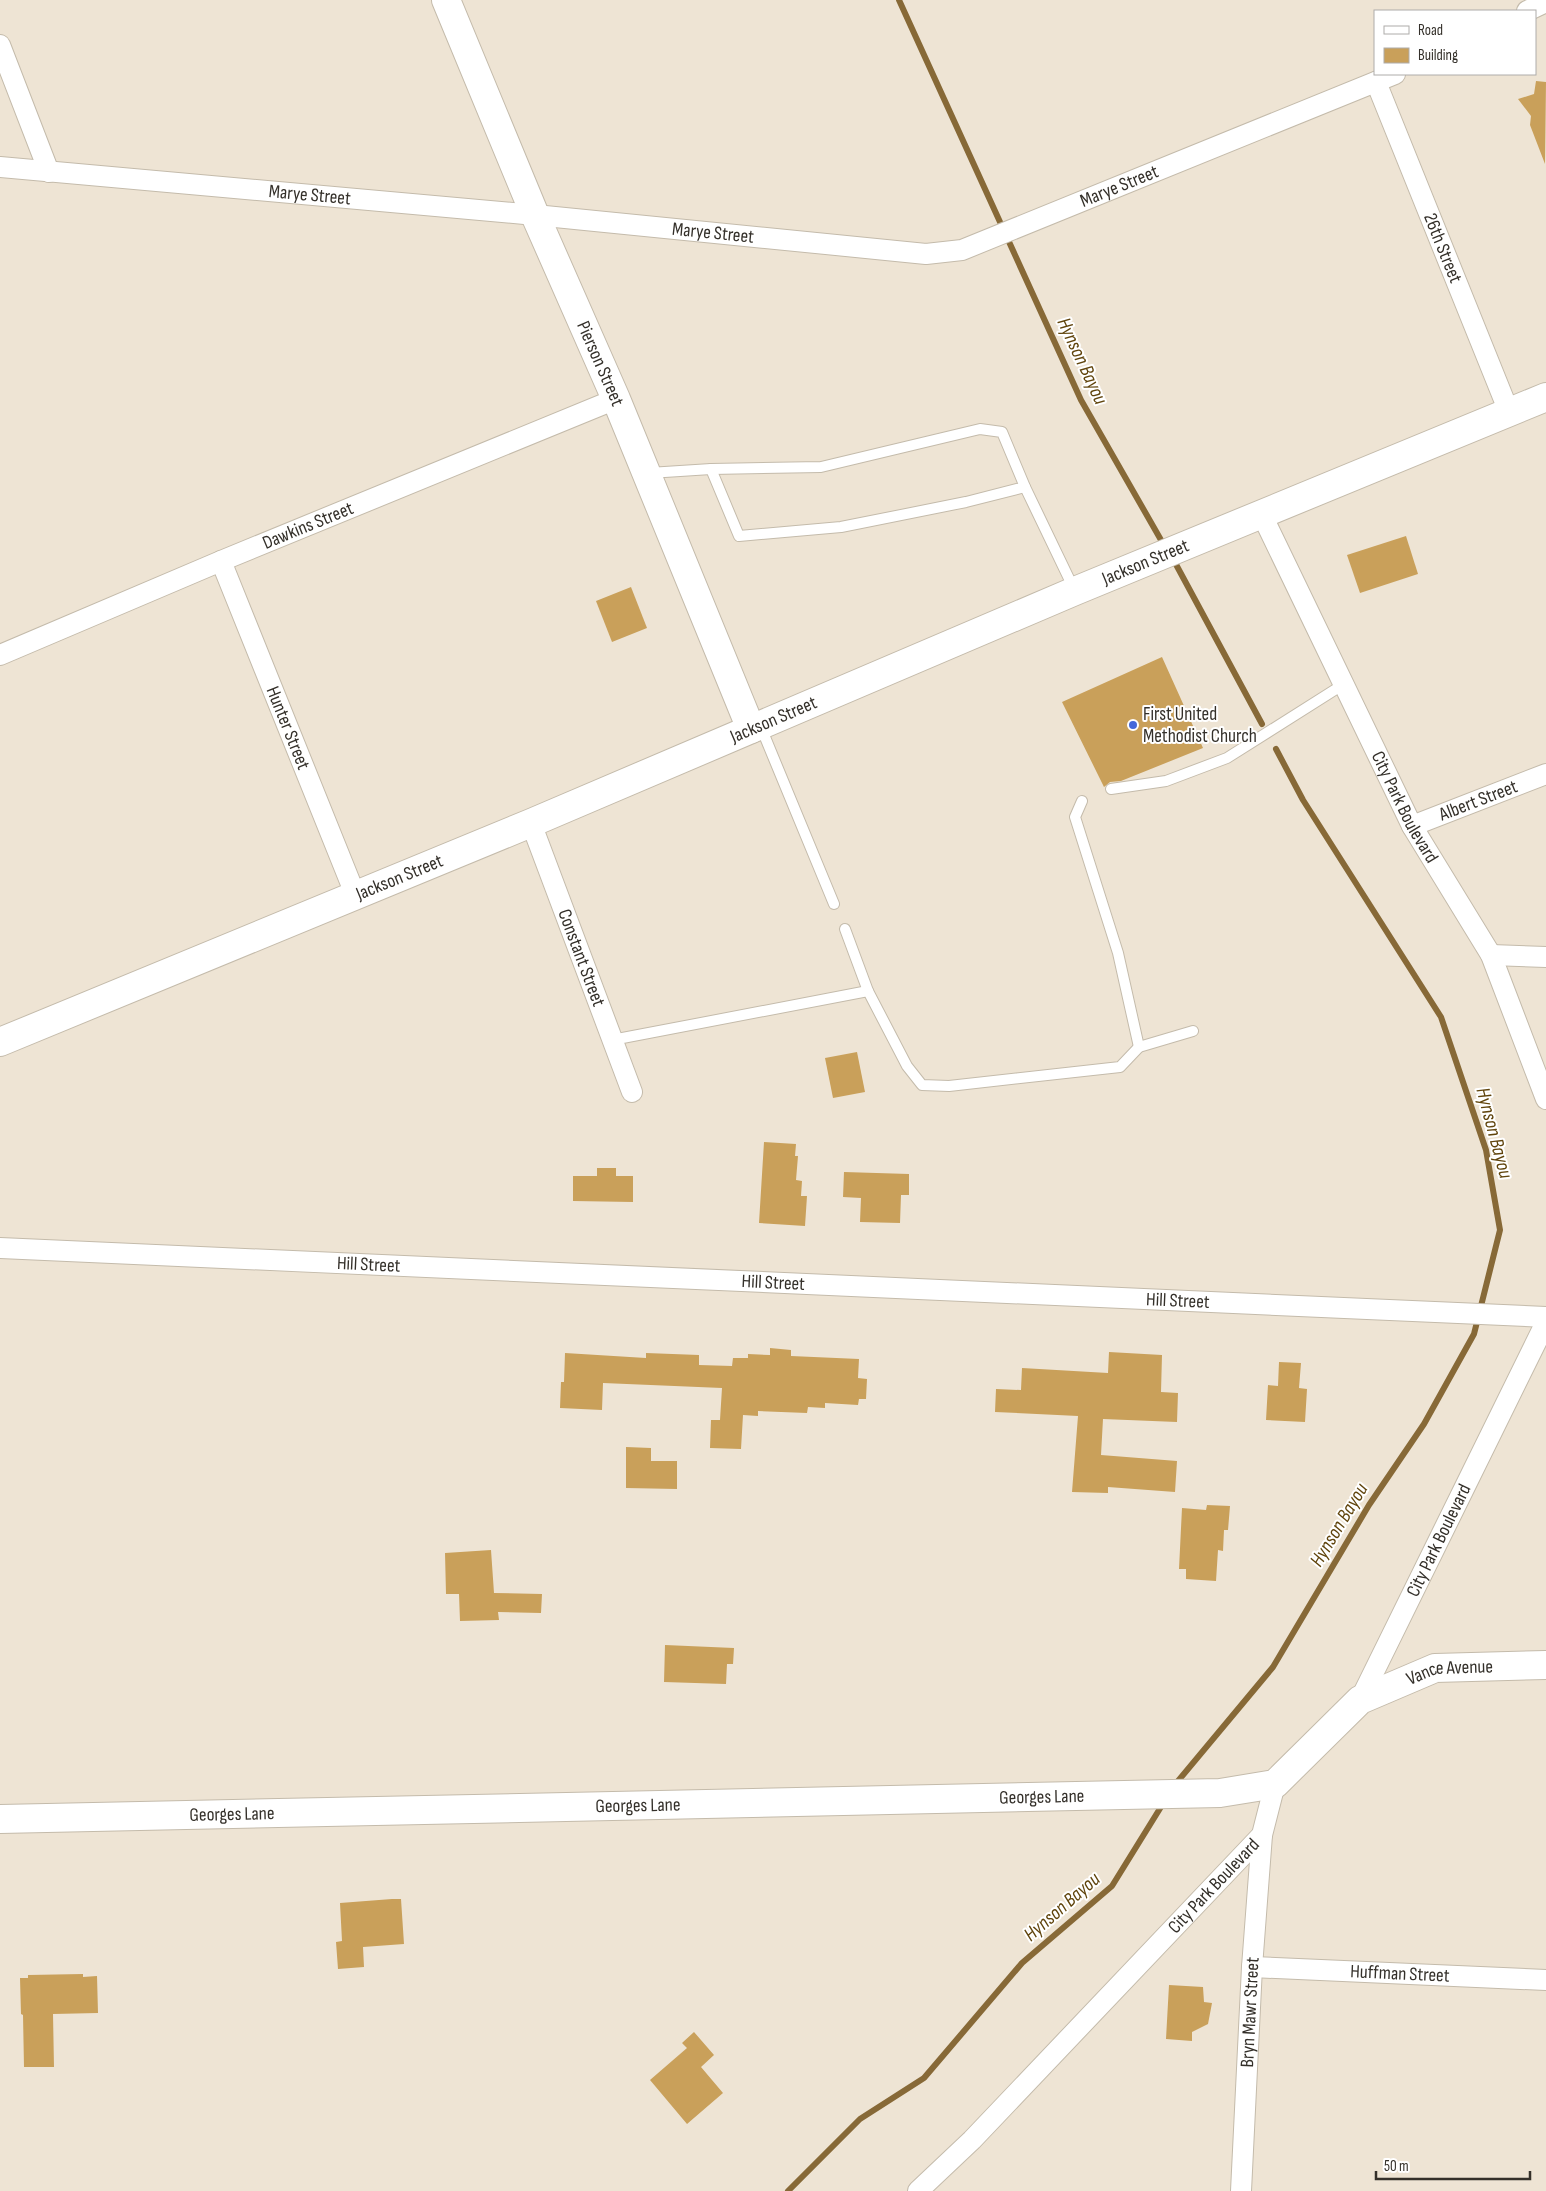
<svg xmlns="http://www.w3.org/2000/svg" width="1546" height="2191" font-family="'Sofia Sans Condensed',sans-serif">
	<rect width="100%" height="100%" fill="#eee4d4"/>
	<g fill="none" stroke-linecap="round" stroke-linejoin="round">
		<g stroke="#876937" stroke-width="6">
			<polyline points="899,0 1081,400 1165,547"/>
			<polyline points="1172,557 1262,724"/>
			<polyline points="1173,1787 1273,1667 1369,1505 1424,1424 1474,1334 1500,1230 1486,1150 1441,1017 1303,800 1276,749"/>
			<polyline points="788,2191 860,2119 924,2078 1022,1963 1112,1886 1164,1802"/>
		</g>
	</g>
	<g fill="#c9a05a">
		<polygon points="1536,81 1546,82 1545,164 1530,125 1531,116 1518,99 1534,94"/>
		<polygon points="1406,536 1418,574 1360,593 1347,555"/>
		<polygon points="631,587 647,628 612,642 596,601"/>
		<polygon points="1162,657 1203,748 1121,781 1110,782 1104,787 1062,702"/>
		<polygon points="857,1052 865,1092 833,1098 825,1058"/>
		<polygon points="764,1142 796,1144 795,1156 798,1156 796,1180 802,1181 801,1196 807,1196 805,1226 759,1223"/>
		<polygon points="597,1168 616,1168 616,1176 633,1176 633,1202 573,1201 573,1176 597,1176"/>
		<polygon points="844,1172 909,1174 909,1195 901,1195 900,1223 860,1222 861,1198 843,1197"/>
		<polygon points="770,1348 791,1350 791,1356 859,1359 858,1378 867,1379 866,1399 859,1399 858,1405 825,1403 825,1408 808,1407 807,1413 758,1411 758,1416 743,1415 741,1449 710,1448 711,1420 720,1420 722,1388 603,1383 602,1410 560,1408 561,1382 564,1382 565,1353 646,1358 646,1353 699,1355 699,1365 732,1366 733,1358 748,1358 748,1354 770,1355"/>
		<polygon points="1109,1352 1162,1355 1161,1392 1178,1393 1177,1422 1103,1419 1101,1455 1177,1461 1175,1492 1108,1487 1108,1493 1072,1492 1078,1416 995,1412 996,1389 1021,1390 1022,1368 1108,1373"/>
		<polygon points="1279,1362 1301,1363 1299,1388 1307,1389 1305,1422 1266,1420 1268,1385 1278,1386"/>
		<polygon points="626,1447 651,1448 651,1461 677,1461 677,1489 626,1488"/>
		<polygon points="1207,1505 1230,1506 1228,1530 1224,1530 1223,1551 1218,1550 1216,1581 1186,1579 1186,1569 1179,1569 1182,1508 1206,1510"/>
		<polygon points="491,1550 494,1593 542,1594 541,1613 498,1612 499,1620 460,1621 459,1594 446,1594 445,1553"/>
		<polygon points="665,1645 734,1648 733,1664 727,1664 726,1684 664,1682"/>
		<polygon points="392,1899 401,1899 404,1944 363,1947 364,1967 338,1969 336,1942 342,1941 340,1903"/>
		<polygon points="83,1974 83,1977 97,1976 98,2013 53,2014 54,2067 24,2067 23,2015 21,2014 20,1978 28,1978 28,1975"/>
		<polygon points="1169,1985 1203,1987 1204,2002 1212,2003 1208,2024 1192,2032 1192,2041 1166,2039"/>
		<polygon points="694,2032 714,2055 701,2067 723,2093 687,2124 650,2080 687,2048 682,2043"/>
	</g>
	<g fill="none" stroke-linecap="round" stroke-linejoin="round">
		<g stroke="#c4bbab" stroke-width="12">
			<g id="lane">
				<polyline points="711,469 739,536 841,527 966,502 1025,487"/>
				<polyline points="649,473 711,469 821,467 980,429 1002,432 1025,487 1074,589"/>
				<polyline points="760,725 834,904"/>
				<polyline points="1111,789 1166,781 1227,758 1344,684"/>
				<polyline points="1082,801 1075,817 1118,953 1139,1047"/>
				<polyline points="845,929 868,991"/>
				<polyline points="612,1040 868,991 907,1066 922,1085 949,1086 1120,1067 1139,1047 1193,1031"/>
			</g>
		</g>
		<g stroke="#c4bbab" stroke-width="22">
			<g id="street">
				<polyline points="1527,11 1546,2"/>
				<polyline points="0,45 49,172"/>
				<path id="s1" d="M1376 82 1509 412"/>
				<path id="s2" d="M0 167 535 215 926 254 962 250 1395 74"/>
				<path id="s3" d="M1262 515 1412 826 1491 955 1546 1099"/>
				<path id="s4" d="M221 561 355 894"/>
				<path id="s5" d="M0 655 221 561 616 399"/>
				<path id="s6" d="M531 823 632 1092"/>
				<path id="s7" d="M1412 826 1546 774"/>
				<polyline points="1491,955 1546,957"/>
				<path id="s8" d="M0 1248 1546 1317"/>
				<path id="s9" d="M1360 1700 1546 1322"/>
				<path id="s10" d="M1252 1967 1546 1980"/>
				<path id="s11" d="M918 2191 972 2140 1262 1835 1275 1784"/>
				<path id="s12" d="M1241 2191 1252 1967 1262 1835"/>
			</g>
		</g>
		<g stroke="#c4bbab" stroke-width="30">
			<g id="secondary">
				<path id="s13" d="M446 0 535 215 616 399 751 729"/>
				<path id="s14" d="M0 1042 531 823 1075 591 1546 397"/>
				<path id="s15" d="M0 1819 1220 1793 1275 1784 1360 1700 1435 1668 1546 1665"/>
			</g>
		</g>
		<use href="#lane" stroke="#fff" stroke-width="10"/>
		<use href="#street" stroke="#fff" stroke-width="20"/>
		<use href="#secondary" stroke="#fff" stroke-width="28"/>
	</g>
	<circle fill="#4468da" stroke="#fff" stroke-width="2" cx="1133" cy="725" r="5"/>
	<g text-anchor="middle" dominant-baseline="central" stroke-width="4" stroke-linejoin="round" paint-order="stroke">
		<g font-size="19" fill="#34302a" stroke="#fff">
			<text stroke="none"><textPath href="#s2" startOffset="1136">Marye Street</textPath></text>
			<text stroke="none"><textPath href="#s2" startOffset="311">Marye Street</textPath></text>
			<text stroke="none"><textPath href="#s2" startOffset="716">Marye Street</textPath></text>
			<text stroke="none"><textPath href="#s1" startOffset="179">26th Street</textPath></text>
			<text stroke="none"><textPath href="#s13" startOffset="395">Pierson Street</textPath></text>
			<text stroke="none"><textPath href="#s5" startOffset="334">Dawkins Street</textPath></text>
			<text stroke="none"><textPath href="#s14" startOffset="1242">Jackson Street</textPath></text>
			<text stroke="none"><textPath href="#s14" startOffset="838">Jackson Street</textPath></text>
			<text stroke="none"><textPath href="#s4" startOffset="180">Hunter Street</textPath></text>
			<text stroke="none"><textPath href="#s7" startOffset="71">Albert Street</textPath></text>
			<text stroke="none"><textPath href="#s3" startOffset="325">City Park Boulevard</textPath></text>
			<text stroke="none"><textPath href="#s14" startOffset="432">Jackson Street</textPath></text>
			<text stroke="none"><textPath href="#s6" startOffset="144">Constant Street</textPath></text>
			<text stroke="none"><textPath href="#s8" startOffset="369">Hill Street</textPath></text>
			<text stroke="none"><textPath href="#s8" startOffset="774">Hill Street</textPath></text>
			<text stroke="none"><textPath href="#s8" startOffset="1179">Hill Street</textPath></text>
			<text stroke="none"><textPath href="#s9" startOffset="178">City Park Boulevard</textPath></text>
			<text stroke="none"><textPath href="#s15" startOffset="1491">Vance Avenue</textPath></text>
			<text stroke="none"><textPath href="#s15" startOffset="1042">Georges Lane</textPath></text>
			<text stroke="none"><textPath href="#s15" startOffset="638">Georges Lane</textPath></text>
			<text stroke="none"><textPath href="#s15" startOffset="232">Georges Lane</textPath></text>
			<text stroke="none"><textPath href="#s11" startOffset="425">City Park Boulevard</textPath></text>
			<text stroke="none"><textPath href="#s10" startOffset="148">Huffman Street</textPath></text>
			<text stroke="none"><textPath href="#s12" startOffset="179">Bryn Mawr Street</textPath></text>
		</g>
		<g font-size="19" fill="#34302a" stroke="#fff" text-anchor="start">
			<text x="1143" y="714">First United<tspan x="1143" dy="22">Methodist Church</tspan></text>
		</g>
		<g font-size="20" font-style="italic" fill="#60440c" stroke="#fff">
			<text transform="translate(1082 361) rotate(65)">Hynson Bayou</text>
			<text transform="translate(1494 1133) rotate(75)">Hynson Bayou</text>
			<text transform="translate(1339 1525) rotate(-59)">Hynson Bayou</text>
			<text transform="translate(1062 1907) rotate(-41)">Hynson Bayou</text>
		</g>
	</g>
	<rect x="1374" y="10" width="162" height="65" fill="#ffffff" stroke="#aeacaa"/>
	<rect x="1384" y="26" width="25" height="8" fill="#ffffff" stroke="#aeacaa"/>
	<text x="1418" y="35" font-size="15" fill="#34302a">Road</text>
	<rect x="1384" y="48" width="25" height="15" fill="#c9a05a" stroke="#aeacaa"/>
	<text x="1418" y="60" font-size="15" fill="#34302a">Building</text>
	<path d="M1376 2171v8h154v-8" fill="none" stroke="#34302a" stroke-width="2.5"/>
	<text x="1384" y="2171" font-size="15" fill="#34302a" stroke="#ffffff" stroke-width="4" paint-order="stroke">50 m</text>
</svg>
